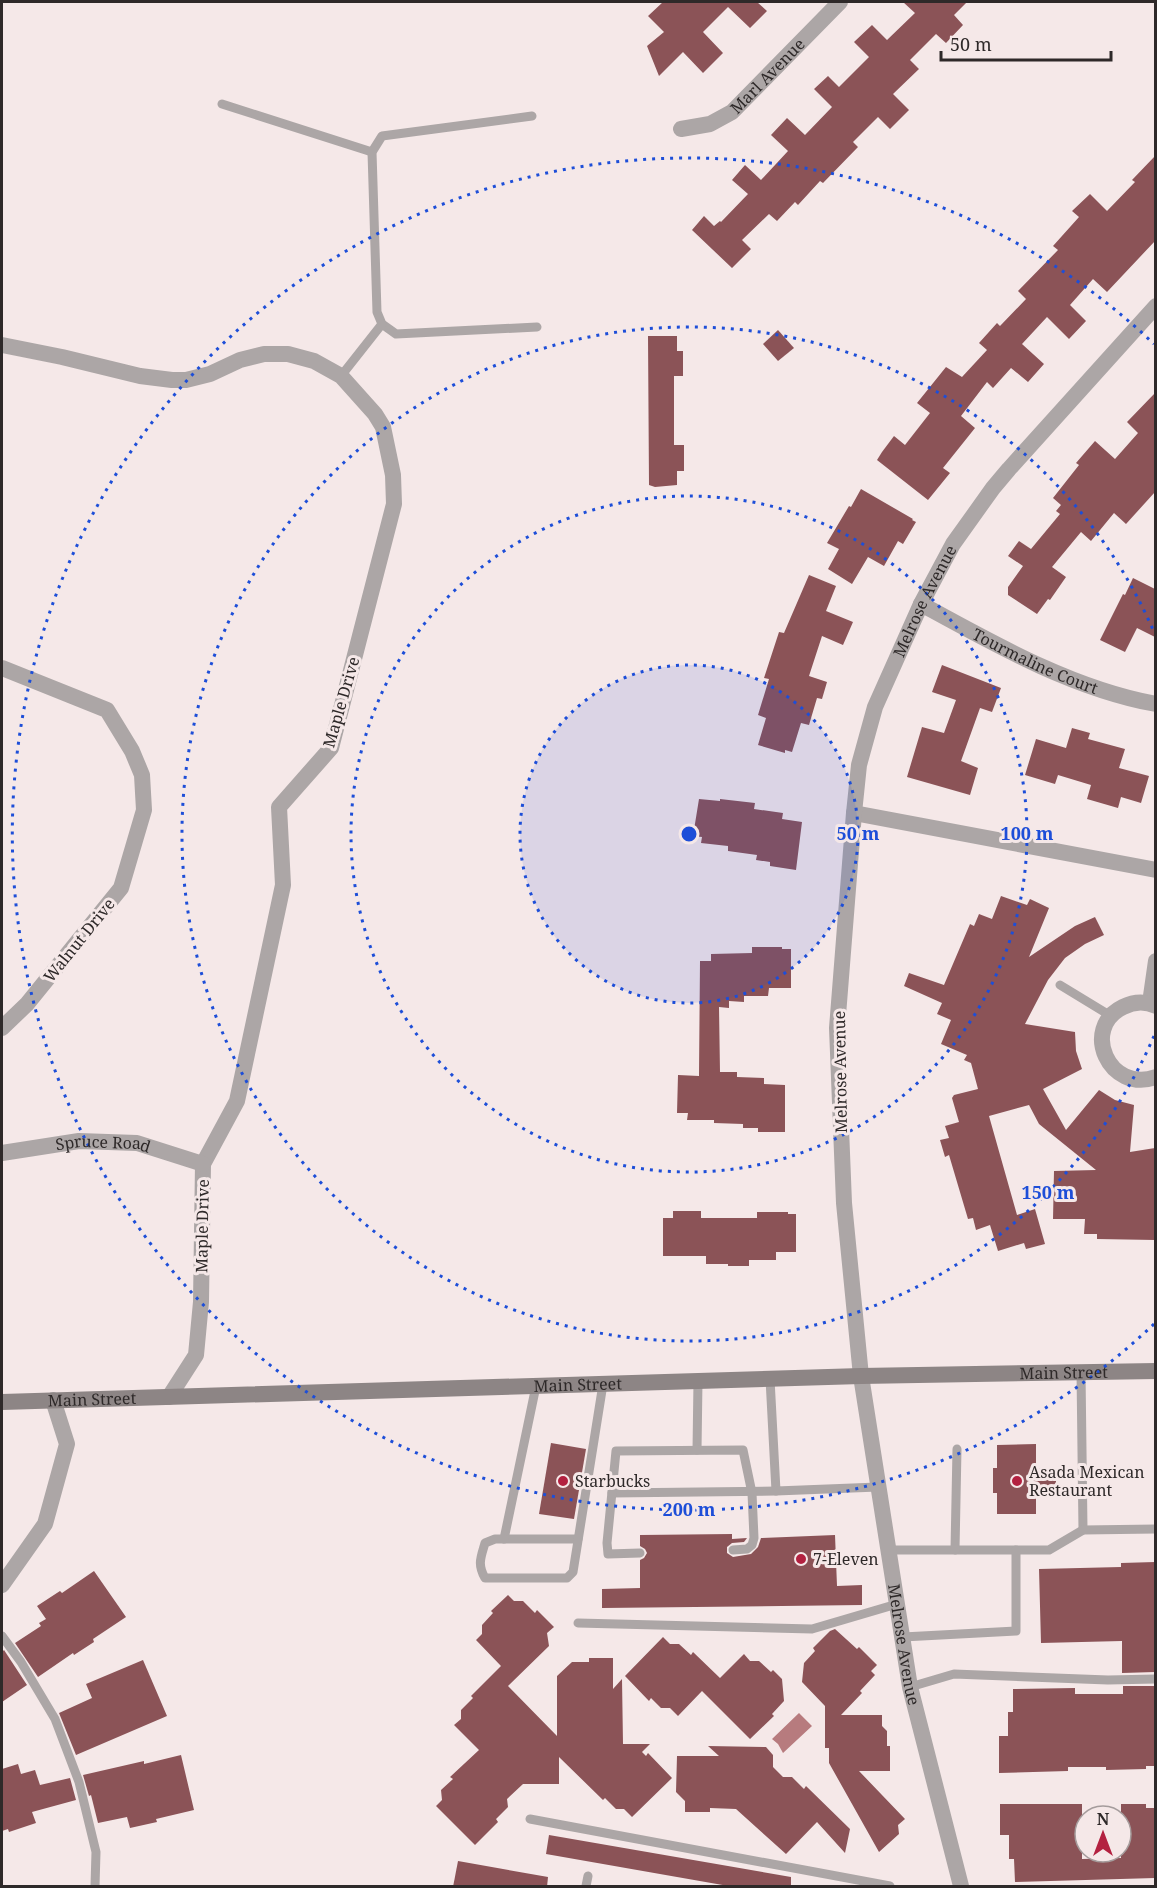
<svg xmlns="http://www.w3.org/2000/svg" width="1157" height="1888" font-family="'Noto Serif',serif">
	<rect width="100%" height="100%" fill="#f5e8e8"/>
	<polygon fill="#b77b7e" points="799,1713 812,1726 783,1753 778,1744 772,1739"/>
	<g fill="#8b5357">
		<polygon points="663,2 757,2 767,11 750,28 728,7 703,32 723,53 703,73 683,52 659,76 647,46 664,32 648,16"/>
		<polygon points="903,2 967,2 954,15 963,25 946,43 936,34 910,60 919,69 893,94 909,110 890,129 878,117 853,142 858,147 823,183 820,181 798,205 795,202 777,221 769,214 742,240 751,249 732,268 692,230 704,216 714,226 720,221 721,222 748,194 732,180 745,165 761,180 788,151 771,135 787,118 805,135 832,107 814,89 828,76 839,87 869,57 854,42 872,25 887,40 915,13"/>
		<polygon points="1155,156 1155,241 1107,292 1093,279 1070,305 1086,321 1069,339 1047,317 1022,344 1044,364 1028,382 1011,368 993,388 987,382 961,416 975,428 943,468 950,473 928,500 877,460 882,452 894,436 905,445 930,413 917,403 946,367 962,377 987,350 979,343 997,323 1000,326 1026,299 1018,291 1058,250 1053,246 1079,217 1072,211 1090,194 1107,211 1135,182 1132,180"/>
		<polygon points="778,330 794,348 778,361 763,344"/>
		<polygon points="648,336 677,336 677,351 683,351 683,376 674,376 674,445 684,445 684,471 677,471 677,485 655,487 649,485"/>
		<polygon points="1155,393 1155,492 1126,524 1114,513 1091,541 1081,532 1052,567 1066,577 1050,600 1048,599 1037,614 1008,595 1008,587 1023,566 1008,556 1019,541 1031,549 1060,514 1056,511 1061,505 1053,498 1079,465 1076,463 1095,441 1115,459 1138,433 1127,422"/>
		<polygon points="861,489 913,519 912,520 916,522 903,544 898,541 884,566 868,557 852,584 828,569 839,549 827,543 849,506 851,507"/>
		<polygon points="809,575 836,586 826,611 853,622 843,645 822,636 809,676 827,682 822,699 817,698 809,725 801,723 792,752 785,750 785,753 758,745 766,718 758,715 769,679 764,678 779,632 784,633"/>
		<polygon points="1133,578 1155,589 1155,637 1137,628 1125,652 1100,640 1123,594 1125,595"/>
		<polygon points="942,665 1001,688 992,712 980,708 961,761 978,768 970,795 907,777 922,727 944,733 956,700 932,692"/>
		<polygon points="1072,728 1090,733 1088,739 1125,749 1119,768 1149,776 1141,803 1121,797 1118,808 1087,799 1091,785 1058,775 1055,784 1025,775 1036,739 1066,748"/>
		<polygon points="699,799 720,801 720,799 755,803 754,809 783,813 782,819 802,822 796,870 770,866 770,862 756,860 757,855 728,851 728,846 701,843 702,837 693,836"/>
		<polygon points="1001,896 1027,905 1030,899 1049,908 1029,957 1075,926 1095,917 1104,935 1085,944 1065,958 1048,980 1025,1024 1075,1032 1076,1051 1082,1069 1043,1089 1066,1130 1099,1090 1115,1100 1134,1105 1130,1152 1155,1148 1155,1240 1097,1239 1097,1234 1084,1234 1085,1219 1053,1219 1054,1171 1096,1170 1039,1124 1029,1105 989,1116 1017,1215 1035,1209 1045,1244 1026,1249 1024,1243 998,1251 990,1225 976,1230 973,1218 968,1219 949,1155 945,1157 940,1140 949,1138 945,1126 959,1122 952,1098 954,1095 978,1089 971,1063 964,1060 967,1055 941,1044 951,1020 937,1014 942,1003 904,986 909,973 944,985 970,924 974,926 979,914 992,919"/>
		<polygon points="752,947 782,947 782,949 791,949 791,988 769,988 768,996 744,996 744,1002 729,1001 729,1008 719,1007 720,1072 737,1072 737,1077 764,1078 764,1084 785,1085 785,1132 758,1132 758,1128 743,1128 743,1124 714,1123 714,1120 687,1120 688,1113 677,1113 678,1075 699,1076 700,961 711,961 711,954 752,953"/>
		<polygon points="673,1211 701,1211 701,1218 757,1218 757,1212 788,1212 788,1214 796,1214 796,1252 776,1252 776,1260 749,1260 749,1266 728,1266 728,1264 706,1264 706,1256 663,1256 663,1218 673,1218"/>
		<polygon points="551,1443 586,1449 574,1519 539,1514"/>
		<polygon points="1036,1444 1036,1468 1056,1468 1056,1493 1036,1493 1036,1514 997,1514 997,1493 993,1493 993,1468 997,1468 997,1445"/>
		<polygon points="732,1534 732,1539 747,1538 744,1542 732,1543 727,1547 727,1553 733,1557 751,1554 758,1547 761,1538 835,1535 837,1586 862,1585 862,1605 602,1608 602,1589 640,1588 640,1560 644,1558 647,1553 645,1549 640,1546 640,1535"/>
		<polygon points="1155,1562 1155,1672 1122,1673 1122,1641 1041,1643 1039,1569 1121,1567 1121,1563"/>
		<polygon points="94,1571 126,1617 93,1639 94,1642 74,1655 73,1653 38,1677 15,1643 41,1626 39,1623 46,1619 37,1606 60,1591 62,1593"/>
		<polygon points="508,1595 514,1601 523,1601 535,1613 537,1610 554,1627 547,1633 549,1646 508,1686 557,1736 557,1676 572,1662 589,1662 589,1658 613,1658 613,1689 622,1679 623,1744 650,1744 642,1752 646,1756 648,1753 672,1778 632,1817 624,1809 616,1809 605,1798 603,1800 559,1757 559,1784 523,1784 507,1799 508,1807 496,1819 498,1822 475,1845 436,1806 442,1800 441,1790 453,1779 450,1777 479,1750 454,1725 461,1719 461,1710 473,1698 471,1696 501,1666 476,1640 482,1634 482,1625 493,1613 491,1611"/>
		<polygon points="835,1629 857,1649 859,1647 877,1665 871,1671 875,1675 860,1691 862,1693 841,1715 882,1715 882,1726 887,1731 887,1746 890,1746 890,1771 859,1771 905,1819 898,1825 899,1834 879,1852 829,1763 829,1748 825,1748 825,1706 802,1682 804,1663 815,1651 813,1648 830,1631"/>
		<polygon points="663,1637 670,1644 679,1644 691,1655 693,1652 720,1678 744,1654 750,1661 759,1661 771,1672 773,1670 782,1679 784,1701 772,1714 774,1716 750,1739 702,1691 678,1716 670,1708 661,1708 651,1698 649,1701 625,1676"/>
		<polygon points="4,1650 27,1685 2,1702 2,1652"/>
		<polygon points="143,1660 167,1716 76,1755 59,1713 92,1698 86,1684"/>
		<polygon points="1123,1686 1155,1686 1155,1766 1146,1766 1146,1769 1106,1770 1106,1767 1068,1767 1068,1771 999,1773 999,1736 1008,1736 1008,1712 1013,1712 1013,1689 1075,1688 1075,1694 1123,1694"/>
		<polygon points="708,1746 766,1747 773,1755 773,1767 783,1777 792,1777 804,1789 806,1786 850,1829 845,1853 817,1822 786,1854 736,1809 710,1808 710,1812 685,1812 685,1801 676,1792 677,1756 719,1756"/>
		<polygon points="181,1755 194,1810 156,1819 157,1822 130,1828 127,1817 98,1823 91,1795 89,1796 83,1775 144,1761 144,1764"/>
		<polygon points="18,1764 21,1774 35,1770 40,1785 70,1778 76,1800 32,1812 36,1823 9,1832 8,1829 2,1831 2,1769"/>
		<polygon points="1000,1804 1082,1804 1082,1859 1121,1858 1121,1804 1146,1804 1146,1808 1155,1808 1155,1878 1015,1882 1014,1859 1009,1859 1009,1835 1000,1835"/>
		<polygon points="549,1835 791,1877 791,1887 734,1887 546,1854"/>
		<polygon points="458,1861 548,1877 547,1887 453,1887"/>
	</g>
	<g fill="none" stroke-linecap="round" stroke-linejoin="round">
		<g stroke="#aca6a6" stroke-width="9">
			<polyline points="222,104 372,152"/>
			<polyline points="532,116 382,136 372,152 377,312 382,324 396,334 537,327"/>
			<polyline points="341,376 382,324"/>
			<polyline points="1060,985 1111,1016"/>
			<polyline points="1081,1372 1083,1530"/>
			<polyline points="770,1379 776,1491 878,1487"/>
			<polyline points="536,1386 504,1539 578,1539"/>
			<polyline points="697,1450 698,1381"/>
			<polyline points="612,1493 776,1491"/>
			<path d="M504 1539H495L485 1543C481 1557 477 1564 485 1578H567L573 1572 603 1384"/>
			<polyline points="889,1550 1049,1550 1083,1530 1156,1529"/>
			<polyline points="955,1550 957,1449"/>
			<polyline points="640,1553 608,1554 607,1543 616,1451 743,1450 752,1493 754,1538 752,1545 747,1549 733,1550"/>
			<polyline points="578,1623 812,1629 897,1604"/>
			<polyline points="2,1636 21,1662 55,1719 79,1782 96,1852 95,1886"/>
			<polyline points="903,1637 1016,1631 1016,1550"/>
			<polyline points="910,1687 954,1674 1108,1680 1156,1679"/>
			<polyline points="530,1819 890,1886"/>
			<polyline points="586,1886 588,1876"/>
		</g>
		<g stroke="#aca6a6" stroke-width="16">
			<path id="s1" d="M681 129 710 124 732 112 840 2"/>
			<polyline points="2,345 62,357 140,376 172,380 186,380 210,374 240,360 264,354 288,354 314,361 341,376 375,414 383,427 393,475 394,504 331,748 279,807 283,885 237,1101 203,1164 201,1302 196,1355 169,1397"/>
			<path id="s2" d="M921 604C994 644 1073 689 1156 704"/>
			<polyline points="2,668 107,710 132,751 142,775 144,810 121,888 27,1004 2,1028"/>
			<polyline points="854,813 1156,870"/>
			<polyline points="1150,1003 1156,961"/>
			<path d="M1156 1006C1145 1001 1133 1002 1123 1007 1080 1028 1109 1094 1156 1077"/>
			<path id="s3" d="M2 1153 79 1141 137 1143 203 1164"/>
			<path id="s4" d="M861 1376 910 1687 961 1886"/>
		</g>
		<g stroke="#aca6a6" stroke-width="16">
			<path id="s5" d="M861 1376 844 1203 837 1028 854 813 859 765 875 707 921 604 953 544 993 488 1009 469 1156 306"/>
			<polyline points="2,1585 45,1524 67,1444 53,1400"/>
		</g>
		<path stroke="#8d8585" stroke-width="16" id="s6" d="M2 1402 861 1376 1156 1371"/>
	</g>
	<circle cx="689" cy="834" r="169" fill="#1d4ed8" fill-opacity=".12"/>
	<g fill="none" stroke="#1d4ed8" stroke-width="3" stroke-dasharray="3 6">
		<circle cx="689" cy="834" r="169"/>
		<circle cx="689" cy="834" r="338"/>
		<path d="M1154 1036A507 507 0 1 1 1154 632"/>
		<path d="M1154 1324A676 676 0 1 1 1154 344"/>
	</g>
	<g fill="#b32140" stroke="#f5e8e8" stroke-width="2">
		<circle cx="563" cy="1481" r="6"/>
		<circle cx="1017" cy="1481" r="6"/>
		<circle cx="801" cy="1559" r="6"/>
	</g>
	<g text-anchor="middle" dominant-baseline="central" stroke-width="6" stroke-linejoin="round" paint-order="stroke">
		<g font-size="16" fill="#2e2929" stroke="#f5e8e8">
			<text stroke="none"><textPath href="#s1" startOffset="105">Marl Avenue</textPath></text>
			<text stroke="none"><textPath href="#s5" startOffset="790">Melrose Avenue</textPath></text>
			<text stroke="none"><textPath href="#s2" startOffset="128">Tourmaline Court</textPath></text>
			<text transform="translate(341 702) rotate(-74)">Maple Drive</text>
			<text transform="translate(79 940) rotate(-51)">Walnut Drive</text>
			<text transform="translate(840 1072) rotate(-91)">Melrose Avenue</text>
			<text stroke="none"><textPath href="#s3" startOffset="102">Spruce Road</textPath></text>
			<text transform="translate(202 1226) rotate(-89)">Maple Drive</text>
			<text stroke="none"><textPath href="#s6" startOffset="1062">Main Street</textPath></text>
			<text stroke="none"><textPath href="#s6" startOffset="576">Main Street</textPath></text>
			<text stroke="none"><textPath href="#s6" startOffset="90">Main Street</textPath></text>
			<text stroke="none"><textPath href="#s4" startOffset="272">Melrose Avenue</textPath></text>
		</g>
		<g font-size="16" fill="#2e2929" stroke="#f5e8e8" text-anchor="start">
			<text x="1029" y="1472">Asada Mexican<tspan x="1029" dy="18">Restaurant</tspan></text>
			<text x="575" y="1481">Starbucks</text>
			<text x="813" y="1559">7-Eleven</text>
		</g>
	</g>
	<circle cx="689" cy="834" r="9" fill="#1d4ed8" stroke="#f5e8e8" stroke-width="3"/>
	<g font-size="18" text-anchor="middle" font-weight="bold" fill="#1d4ed8" stroke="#f5e8e8" stroke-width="6" stroke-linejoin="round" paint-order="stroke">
		<text x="858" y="840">50 m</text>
		<text x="1027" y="840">100 m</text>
		<text x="1048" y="1199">150 m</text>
		<text x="689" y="1516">200 m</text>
	</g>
	<rect width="1157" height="1888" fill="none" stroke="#2e2929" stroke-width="6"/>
	<g transform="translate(1103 1834)"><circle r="28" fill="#f5e8e8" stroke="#a59c9c" stroke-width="1.5"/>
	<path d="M0-4.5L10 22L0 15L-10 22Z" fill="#b32140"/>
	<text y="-9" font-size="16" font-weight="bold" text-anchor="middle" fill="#2e2929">N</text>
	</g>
	<path d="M941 51v9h170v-9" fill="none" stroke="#2e2929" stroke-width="3"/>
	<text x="950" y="51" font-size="18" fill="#2e2929" stroke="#f5e8e8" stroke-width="4.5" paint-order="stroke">50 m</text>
</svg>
